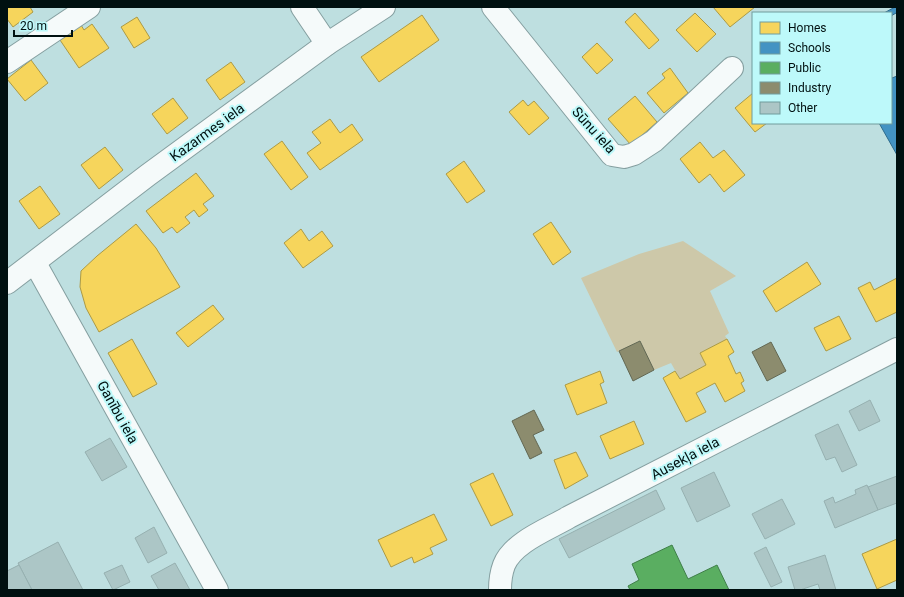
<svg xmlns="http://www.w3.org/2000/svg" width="904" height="597" font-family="Roboto,sans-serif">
	<rect width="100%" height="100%" fill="#bedfe0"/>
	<polygon fill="#cdc8a9" points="683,241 736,276 710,291 729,333 725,336 727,339 700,353 706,365 680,379 671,363 654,370 640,341 617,352 581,278 639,254"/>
	<g fill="#f6d55c" stroke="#ac9a45">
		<polygon points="7,7 30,7 33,12 13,27 7,19"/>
		<polygon points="713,7 755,7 730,27"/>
		<polygon points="635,13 659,40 649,49 625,22"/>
		<polygon points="695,13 716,34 697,52 676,30"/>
		<polygon points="422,15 439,40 379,82 361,57"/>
		<polygon points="137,17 150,38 134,48 121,27"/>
		<polygon points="92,24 109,48 79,68 60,40 81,25 84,30"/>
		<polygon points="597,43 613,60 597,74 582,57"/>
		<polygon points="31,60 48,83 25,101 7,79"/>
		<polygon points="231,62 245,82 220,100 206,80"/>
		<polygon points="670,68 688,93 664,113 647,93 665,78 662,74"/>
		<polygon points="753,93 753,123 767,123 755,132 735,108"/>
		<polygon points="635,96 657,122 631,145 608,119"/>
		<polygon points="173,98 188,118 167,134 152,114"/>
		<polygon points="523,100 528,106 534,101 549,118 529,135 509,112"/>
		<polygon points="330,119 340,133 352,124 363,140 320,170 307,153 321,143 312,132"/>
		<polygon points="282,141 308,177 291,190 264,154"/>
		<polygon points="700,142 713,158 724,150 745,175 724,192 710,174 699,183 680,159"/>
		<polygon points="105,147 123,170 99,189 81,165"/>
		<polygon points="464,161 485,191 467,203 446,174"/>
		<polygon points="196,173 214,196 203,204 208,210 199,217 194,210 185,217 190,223 177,233 172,227 163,233 146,211"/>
		<polygon points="40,186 60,214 39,229 19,201"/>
		<polygon points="551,222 571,252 553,265 533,234"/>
		<polygon points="136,224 156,248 180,287 99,332 86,308 80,287 81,271 97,256"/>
		<polygon points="301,229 309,241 322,231 333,246 303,268 284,243"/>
		<polygon points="807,262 821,284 776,312 763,291"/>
		<polygon points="897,278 897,312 876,322 858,288 870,282 874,290"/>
		<polygon points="213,305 224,319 188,347 176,333"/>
		<polygon points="839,316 851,339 826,351 814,328"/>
		<polygon points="132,339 157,384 133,397 108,353"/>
		<polygon points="727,339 734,352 728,356 736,374 740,372 744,381 741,383 745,391 725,402 715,383 696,393 706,412 686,422 663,378 675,371 680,379 706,365 700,353"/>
		<polygon points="600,371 604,382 600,384 607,403 577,415 565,385"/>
		<polygon points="634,421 644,444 610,459 600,436"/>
		<polygon points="576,452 588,476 565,489 554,460"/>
		<polygon points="493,473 513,515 491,526 470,484"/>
		<polygon points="434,514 447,540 430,548 433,554 414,563 412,557 391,567 378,540"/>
		<polygon points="897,539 897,580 877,589 862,554"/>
	</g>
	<g fill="#4393c3" stroke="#2f6c8d">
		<polygon points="895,7 897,7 897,15 896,13 891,16 891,13 884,13"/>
		<polygon points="897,76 897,155 879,123 891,123 891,77 892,78"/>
	</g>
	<polygon fill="#5aae61" stroke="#3f7f49" points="672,545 688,579 717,565 729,590 630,590 628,586 639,580 632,564"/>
	<g fill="#8c8c6e" stroke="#626752">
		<polygon points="640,341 654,370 633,381 619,351"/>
		<polygon points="771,342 786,371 767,381 752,352"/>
		<polygon points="534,410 544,430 533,435 542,453 530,459 512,421"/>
	</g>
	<g fill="#acc6c6" stroke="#96b0b0">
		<polygon points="870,400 880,421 859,431 849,411"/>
		<polygon points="838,424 857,465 842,472 835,457 826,460 815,435"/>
		<polygon points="110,438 127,467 102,481 85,452"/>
		<polygon points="714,472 730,506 697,522 681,488"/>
		<polygon points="897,476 897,503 878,510 868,487"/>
		<polygon points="867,485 878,510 835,528 824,501 833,497 835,503 856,494 855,490"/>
		<polygon points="656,490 665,509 569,558 559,539"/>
		<polygon points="782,499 795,524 765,539 752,514"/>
		<polygon points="154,527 167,553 148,563 135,538"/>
		<polygon points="58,542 83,590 32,590 18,563"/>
		<polygon points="766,547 782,582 771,587 754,553"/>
		<polygon points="825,555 836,590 820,590 818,584 800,590 795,590 788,567"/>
		<polygon points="175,563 190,590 159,590 151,576"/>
		<polygon points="19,565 32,590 7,590 7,571"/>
		<polygon points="122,565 130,582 113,590 104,573"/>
	</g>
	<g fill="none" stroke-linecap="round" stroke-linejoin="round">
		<g stroke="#859fa0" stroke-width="24">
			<g id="minor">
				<polyline points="302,7 327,44"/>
				<polyline points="493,7 612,155 624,157 634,154 654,141 732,68"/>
				<polyline points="7,62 89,7"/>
				<polyline points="35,263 217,590"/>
				<polyline points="7,283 148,175 327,44 384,7"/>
				<path d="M500 590C500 582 501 573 504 565 513 542 549 529 569 517L897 349"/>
			</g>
		</g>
		<use href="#minor" stroke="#f5fafa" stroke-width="22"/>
	</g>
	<g text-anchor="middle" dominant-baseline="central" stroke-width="4" stroke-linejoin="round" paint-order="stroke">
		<g font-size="14" fill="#001010" stroke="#bdf9fa">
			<text transform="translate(594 130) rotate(48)">Sūnu iela</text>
			<text transform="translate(207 132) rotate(-36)">Kazarmes iela</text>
			<text transform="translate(118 412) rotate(61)">Ganību iela</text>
			<text transform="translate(685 458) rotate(-28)">Ausekļa iela</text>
		</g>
	</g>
	<rect width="904" height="597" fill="none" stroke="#001010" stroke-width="16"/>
	<rect x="752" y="12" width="140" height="112" fill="#bdf9fa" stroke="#719c9c"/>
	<rect x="760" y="22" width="20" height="12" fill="#f6d55c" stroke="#719c9c"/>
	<text x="788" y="32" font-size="12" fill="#001010">Homes</text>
	<rect x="760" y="42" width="20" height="12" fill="#4393c3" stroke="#719c9c"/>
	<text x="788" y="52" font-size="12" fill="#001010">Schools</text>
	<rect x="760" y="62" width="20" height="12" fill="#5aae61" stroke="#719c9c"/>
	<text x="788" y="72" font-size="12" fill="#001010">Public</text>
	<rect x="760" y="82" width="20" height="12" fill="#8c8c6e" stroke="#719c9c"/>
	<text x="788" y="92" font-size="12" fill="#001010">Industry</text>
	<rect x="760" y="102" width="20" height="12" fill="#acc6c6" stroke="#719c9c"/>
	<text x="788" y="112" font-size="12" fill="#001010">Other</text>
	<path d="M14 30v6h58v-6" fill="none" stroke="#001010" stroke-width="2"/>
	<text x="20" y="30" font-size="12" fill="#001010" stroke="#bdf9fa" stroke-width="3" paint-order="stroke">20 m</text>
</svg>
